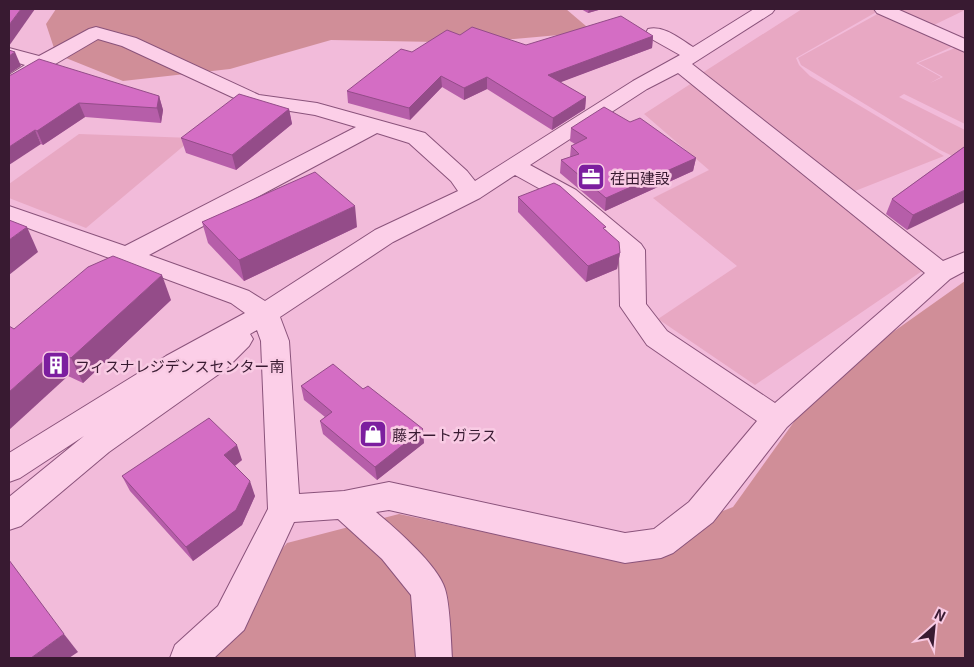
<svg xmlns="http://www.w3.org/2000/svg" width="974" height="667" font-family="Georgia,'Noto Sans JP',serif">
	<rect width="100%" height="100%" fill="#f2bbda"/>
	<g fill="#e8a8c3">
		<polygon points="802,9 873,9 878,11 796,58 799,65 810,76 944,156 855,191 699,75"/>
		<polygon points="896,9 965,9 965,10 934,25"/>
		<polygon points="881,12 954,46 916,63 941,77 930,83 943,77 918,63 960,46 965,49 965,124 904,94 899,97 965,130 965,162 940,150 801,65 798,58"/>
		<polygon points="695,81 928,267 755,385 658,319 737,266 653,198 709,170 644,114"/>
		<polygon points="79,134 193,138 86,228 9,198 9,184"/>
	</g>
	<g fill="#d08e98">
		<polygon points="56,9 566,9 593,32 514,39 437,42 331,40 230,69 123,81 56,54 46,24"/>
		<polygon points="965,281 965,658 194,658 287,543 399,514 605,557 733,507 801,412 855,359"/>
	</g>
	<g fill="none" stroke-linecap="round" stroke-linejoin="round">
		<g stroke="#8a537b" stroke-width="2">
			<g id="minor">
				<path d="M754 9H775L772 13 692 64 943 261 965 252V271L950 279 787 427 713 522 673 553 661 558 625 563 389 510 376 512C396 529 438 565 445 589 450 605 451 641 452 658H416L411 595 382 559 338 519 294 522 244 630 214 658H170L175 645 218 606 268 509 261 341 257 330 250 334 253 339 249 346 226 369 109 452 21 526 9 530V497L84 436 20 478 9 482V453L166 356 245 313 231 303 9 221V206L125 246 356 127 315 115 247 104 122 46 98 39 16 87 9 89V75L25 65 9 60V48L39 56 89 29 96 27 136 38 259 95 317 103 425 133 467 171 475 181 633 81 680 55 648 37 646 33 648 29C664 25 680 39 693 47ZM678 73 925 273 775 403 667 331 646 304 645 250 641 244 576 190 530 165 647 89ZM377 133 409 143 451 181 458 191 375 230 265 301 249 291 149 255ZM515 175 560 200 619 253 620 306 647 345 757 421 689 502 654 529 625 533 389 482 344 491 299 494 289 341 280 317 393 242 480 198Z"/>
				<polygon points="874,9 897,9 965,39 965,52 877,13"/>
			</g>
		</g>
		<use href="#minor" fill="#fccfe8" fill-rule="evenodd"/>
	</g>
	<g fill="#b65ea9">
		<polygon points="581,9 602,9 588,13"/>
		<polygon points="653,36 652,48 560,82 586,97 585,109 552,130 487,89 464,100 442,87 410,120 348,103 347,91 412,52 526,45"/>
		<polygon points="9,75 159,96 163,110 161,123 85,117 43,145 41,144"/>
		<polygon points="289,109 292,124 236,170 186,153 181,138"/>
		<polygon points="630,122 696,158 693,171 605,211 560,173 561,160 570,157 571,146 575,144 570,141 571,128"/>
		<polygon points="964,147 907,230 886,214 892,199"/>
		<polygon points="518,197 606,230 620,253 617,269 586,282 518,212"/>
		<polygon points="202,222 357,227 244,281 208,243"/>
		<polygon points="171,300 83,383 68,376 14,329"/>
		<polygon points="301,386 424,443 377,480 323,434 320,421 325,417 304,400"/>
		<polygon points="242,460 235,466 255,496 242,525 193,561 130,491 122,476"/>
	</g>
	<g fill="#944c89">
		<polygon points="21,9 35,9 9,46 9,25"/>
		<polygon points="589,9 602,9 588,13"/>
		<polygon points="653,36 652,48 548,87 548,75"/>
		<polygon points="15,52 21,66 9,74 9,56"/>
		<polygon points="441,76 442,87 410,120 409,108"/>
		<polygon points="487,77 487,89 464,100 464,88"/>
		<polygon points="159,96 163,110 161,123 157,108"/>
		<polygon points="586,97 585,109 552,130 553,118"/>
		<polygon points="79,103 85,117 43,145 37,131"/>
		<polygon points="289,109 292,124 236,170 232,155"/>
		<polygon points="35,130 41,144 9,165 9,147"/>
		<polygon points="696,158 693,171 605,211 606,198"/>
		<polygon points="965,190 965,202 907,230 913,215"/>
		<polygon points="355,206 357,227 244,281 239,260"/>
		<polygon points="27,227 38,252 9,275 9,240"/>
		<polygon points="620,253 617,269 586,282 588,266"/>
		<polygon points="162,275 171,300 83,383 71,358"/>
		<polygon points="55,351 68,376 9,430 9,392"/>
		<polygon points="423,429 424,443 377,480 375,467"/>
		<polygon points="237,445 242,460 229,470 224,455"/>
		<polygon points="250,481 255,496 242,525 193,561 186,547"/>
		<polygon points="64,634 78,652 69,658 31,658"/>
	</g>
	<g fill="#d46dc4" stroke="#944c89">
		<polygon points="9,9 21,9 9,25"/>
		<polygon points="621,16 653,36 548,75 586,97 553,118 487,77 464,88 441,76 409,108 347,91 401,49 412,52 447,30 460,35 472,27 526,45"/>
		<polygon points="9,50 15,52 9,56"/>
		<polygon points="39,59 159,96 157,108 79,103 37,131 35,130 9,147 9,75 11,75"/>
		<polygon points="239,94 289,109 232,155 181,138"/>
		<polygon points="604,107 630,122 640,118 696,158 606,198 561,160 579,154 571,146 587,138 571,128"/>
		<polygon points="964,147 965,148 965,190 913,215 892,199"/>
		<polygon points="315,172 355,206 239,260 202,222"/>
		<polygon points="554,183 560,186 606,227 603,228 619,242 620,253 588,266 518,197"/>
		<polygon points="9,220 27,227 9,240"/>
		<polygon points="113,256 162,275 71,358 55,351 9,392 9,326 14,329 88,267"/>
		<polygon points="333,364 363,389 368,386 423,429 375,467 320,421 332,412 301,386"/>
		<polygon points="209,418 237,445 224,455 250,481 236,510 186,547 122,476"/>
		<polygon points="9,560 64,634 31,658 9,658"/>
	</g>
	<defs>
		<g id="office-square" transform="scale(1.4375)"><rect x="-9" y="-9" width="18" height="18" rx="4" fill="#7c1e9f" stroke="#f9cbe4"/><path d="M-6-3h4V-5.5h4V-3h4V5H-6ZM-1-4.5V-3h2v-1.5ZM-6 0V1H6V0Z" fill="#fff"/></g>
		<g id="building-square" transform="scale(1.4375)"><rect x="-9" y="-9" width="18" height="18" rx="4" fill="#7c1e9f" stroke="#f9cbe4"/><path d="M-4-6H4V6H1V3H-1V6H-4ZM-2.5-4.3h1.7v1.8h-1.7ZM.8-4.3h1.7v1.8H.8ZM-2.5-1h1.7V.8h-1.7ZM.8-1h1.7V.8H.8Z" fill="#fff"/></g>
		<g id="shop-square" transform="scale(1.4375)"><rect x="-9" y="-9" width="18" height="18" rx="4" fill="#7c1e9f" stroke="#f9cbe4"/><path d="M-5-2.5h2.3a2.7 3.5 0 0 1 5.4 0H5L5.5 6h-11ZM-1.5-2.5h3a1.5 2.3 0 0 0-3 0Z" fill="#fff"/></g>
	</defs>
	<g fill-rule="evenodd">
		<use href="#office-square" x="591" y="177"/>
		<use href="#building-square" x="56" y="365"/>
		<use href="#shop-square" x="373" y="434"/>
	</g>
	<g text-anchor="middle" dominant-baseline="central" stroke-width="5" stroke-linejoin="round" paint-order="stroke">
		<g font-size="15" fill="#381a31" stroke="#f9cbe4" text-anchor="start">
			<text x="610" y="177">荏田建設</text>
			<text x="75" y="365">フィスナレジデンスセンター南</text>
			<text x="392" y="434">藤オートガラス</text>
		</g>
	</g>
	<rect width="974" height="667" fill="none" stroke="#381a31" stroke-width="20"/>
	<g transform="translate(934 627) rotate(27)" stroke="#f9cbe4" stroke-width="4" paint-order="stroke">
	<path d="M0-4L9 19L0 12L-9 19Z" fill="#381a31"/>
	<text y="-8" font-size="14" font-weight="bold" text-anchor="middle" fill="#381a31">N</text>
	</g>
</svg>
